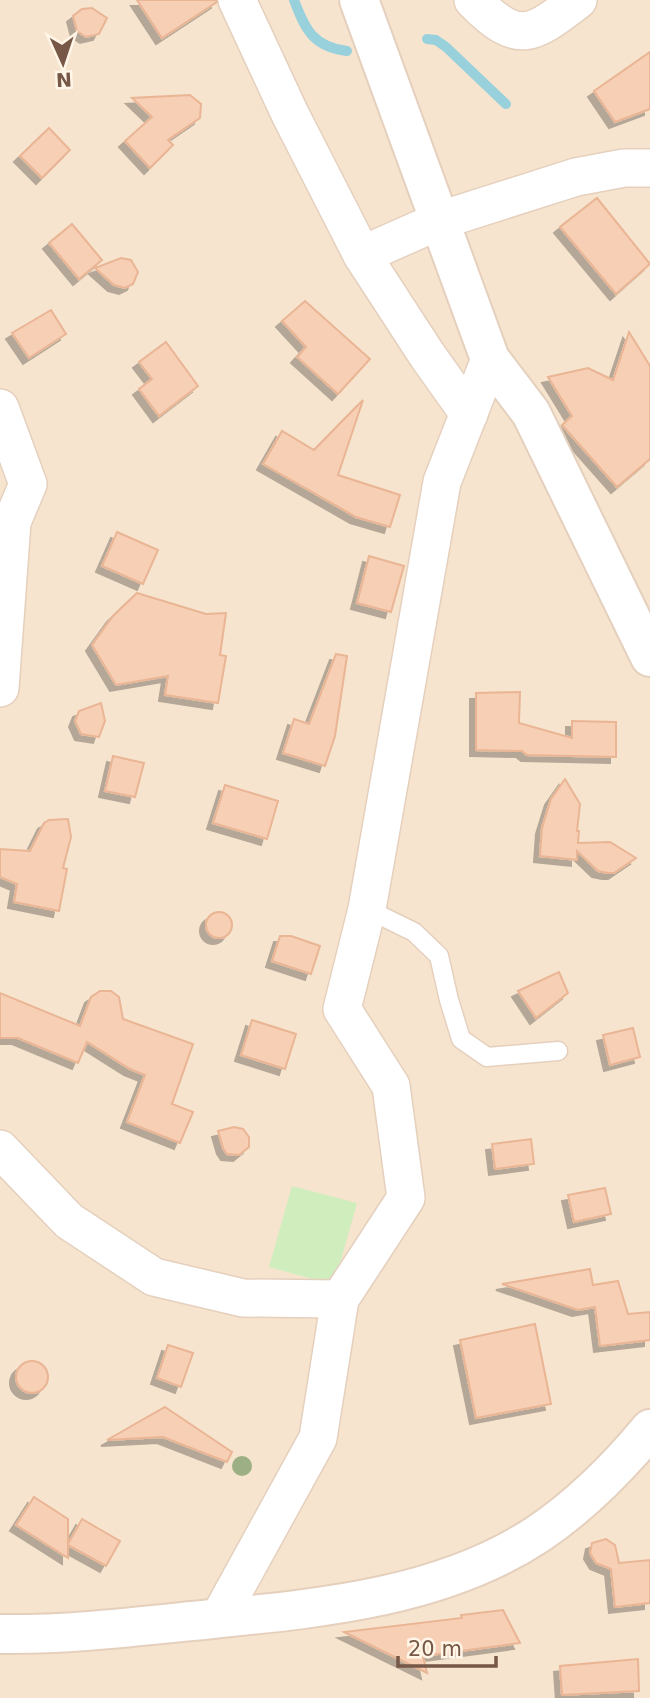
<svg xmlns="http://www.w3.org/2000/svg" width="650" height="1698" font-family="'DejaVu Sans',sans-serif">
	<defs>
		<filter id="shadow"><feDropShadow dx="-6" dy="6" stdDeviation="0" flood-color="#0004"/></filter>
	</defs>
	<rect width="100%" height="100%" fill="#fef3e0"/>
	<rect fill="#f6e4ce" x="0" y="0" width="650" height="1698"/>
	<polygon fill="#d0edbe" points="292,1186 357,1203 334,1285 269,1267"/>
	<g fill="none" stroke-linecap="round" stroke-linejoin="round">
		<g stroke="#98d1dc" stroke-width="10">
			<path d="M294 0C305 29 313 47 347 51"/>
			<polyline points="427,39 436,40 446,47 506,104"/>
		</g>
	</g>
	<g fill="#f6cfb5" stroke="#eab594" stroke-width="2" filter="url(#shadow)">
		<polygon points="137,0 216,0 217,2 162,38"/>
		<polygon points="92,8 107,18 99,34 86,37 77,31 73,16 82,9"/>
		<polygon points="650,52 650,109 615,122 594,91"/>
		<polygon points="190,95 201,104 200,118 168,140 173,145 150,168 125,141 152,117 132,98"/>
		<polygon points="49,128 70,150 42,178 20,156"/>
		<polygon points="597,198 650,264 616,294 560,227"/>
		<polygon points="72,224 102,260 79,279 49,243"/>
		<polygon points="121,258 131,260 138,272 133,284 125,288 114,285 95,268"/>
		<polygon points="305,301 370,359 338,394 297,357 306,347 282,321"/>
		<polygon points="51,310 66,334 29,358 12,333"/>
		<polygon points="629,332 650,366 650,459 617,487 562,425 572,416 548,377 588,368 613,380"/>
		<polygon points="166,342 198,386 159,416 139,389 152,379 139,362"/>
		<polygon points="363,400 338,475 400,495 390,527 356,517 263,464 282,431 314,450"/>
		<polygon points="117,532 158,550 143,584 102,566"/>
		<polygon points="369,556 404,566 391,612 357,603"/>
		<polygon points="137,593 206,614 226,613 220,655 226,656 218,703 165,695 168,676 116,685 92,645 113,616"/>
		<polygon points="336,654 347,656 335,736 325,766 283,753 294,719 309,724"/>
		<polygon points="520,692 519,723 572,738 572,721 616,722 616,757 527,755 522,751 476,750 476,693"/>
		<polygon points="101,703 105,721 99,737 81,734 75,721 79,711"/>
		<polygon points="113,756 144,763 135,797 105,791"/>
		<polygon points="565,779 580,804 577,831 579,831 578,843 610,842 636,858 614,873 608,873 598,871 577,851 577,860 540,856 542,828 551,799"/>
		<polygon points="225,785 278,801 267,839 213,823"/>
		<polygon points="68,819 71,837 63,868 67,869 59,911 14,902 17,884 0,877 0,849 30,851 44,823 49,820"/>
		<circle cx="219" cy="925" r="13"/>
		<polygon points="280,936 291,936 320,946 311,974 272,961"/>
		<polygon points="559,972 568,993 536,1018 518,991"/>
		<polygon points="100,991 111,991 119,997 123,1019 193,1044 172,1104 193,1112 180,1143 127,1122 145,1075 130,1069 87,1042 78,1063 18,1038 0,1038 0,993 80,1026 91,997"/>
		<polygon points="252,1020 296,1034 285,1069 241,1055"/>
		<polygon points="633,1028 640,1057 610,1065 603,1035"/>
		<polygon points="234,1127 243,1129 249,1137 249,1147 239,1155 227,1154 223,1148 218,1131"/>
		<polygon points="531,1139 534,1164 495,1169 492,1144"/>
		<polygon points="605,1188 611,1214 574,1222 568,1195"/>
		<polygon points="590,1269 593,1285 618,1281 628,1314 650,1312 650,1340 600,1346 595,1307 578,1310 502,1284"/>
		<polygon points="535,1324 551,1404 476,1418 460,1340"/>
		<polygon points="168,1345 193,1353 181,1387 157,1378"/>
		<circle cx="32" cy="1377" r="16"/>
		<polygon points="165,1407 232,1452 227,1462 163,1437 107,1440"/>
		<polygon points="34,1497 68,1519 68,1544 82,1519 120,1541 106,1566 68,1545 68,1558 16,1525"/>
		<polygon points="606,1539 615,1545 619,1563 650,1560 650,1603 615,1607 611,1569 596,1563 590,1553 592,1543"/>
		<polygon points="503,1610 520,1643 423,1656 427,1673 344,1632 462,1618 461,1615"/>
		<polygon points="638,1659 639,1691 562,1695 560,1666"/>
	</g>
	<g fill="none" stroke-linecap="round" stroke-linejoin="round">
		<g stroke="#e5d0be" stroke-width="21">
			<polyline id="service" points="367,909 414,932 439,956 449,1000 461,1039 487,1057 558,1051"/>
		</g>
		<g stroke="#e5d0be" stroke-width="40">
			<g id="minor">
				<polyline points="237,0 290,114 362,255 427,355 469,414"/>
				<path d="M473 0C518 46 531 36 578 0"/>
				<polyline points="362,255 441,220 576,177 624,168 650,168"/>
				<polyline points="0,408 28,484 12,522 0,524"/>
				<polyline points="0,688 12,522"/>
				<polyline points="0,1149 69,1221 154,1277 243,1298 340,1299"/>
				<polyline points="219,1618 318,1438 340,1299 406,1198 391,1086 342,1009 367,909 442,482 490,359"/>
			</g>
		</g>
		<g stroke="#e5d0be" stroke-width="42">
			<g id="tertiary">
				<polyline points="359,0 490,359 531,413 650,657"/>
				<path d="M0 1634C71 1635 142 1626 212 1619 322 1608 443 1597 538 1534 581 1505 617 1469 650 1429"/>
			</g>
		</g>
		<use href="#service" stroke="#fff" stroke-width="18"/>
		<use href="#minor" stroke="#fff" stroke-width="37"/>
		<use href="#tertiary" stroke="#fff" stroke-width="38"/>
	</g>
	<circle fill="#9caf85" cx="242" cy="1466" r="10"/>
	<g transform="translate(63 63) rotate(177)" stroke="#fff6e8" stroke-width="5" paint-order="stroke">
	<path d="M0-5L12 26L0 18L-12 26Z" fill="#775745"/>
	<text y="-10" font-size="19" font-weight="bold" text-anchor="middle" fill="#775745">N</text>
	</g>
	<path d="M398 1656v10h98v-10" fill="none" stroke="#775745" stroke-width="3.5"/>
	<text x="408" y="1656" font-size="21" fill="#775745" stroke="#fff6e8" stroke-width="5" paint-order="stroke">20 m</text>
</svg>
